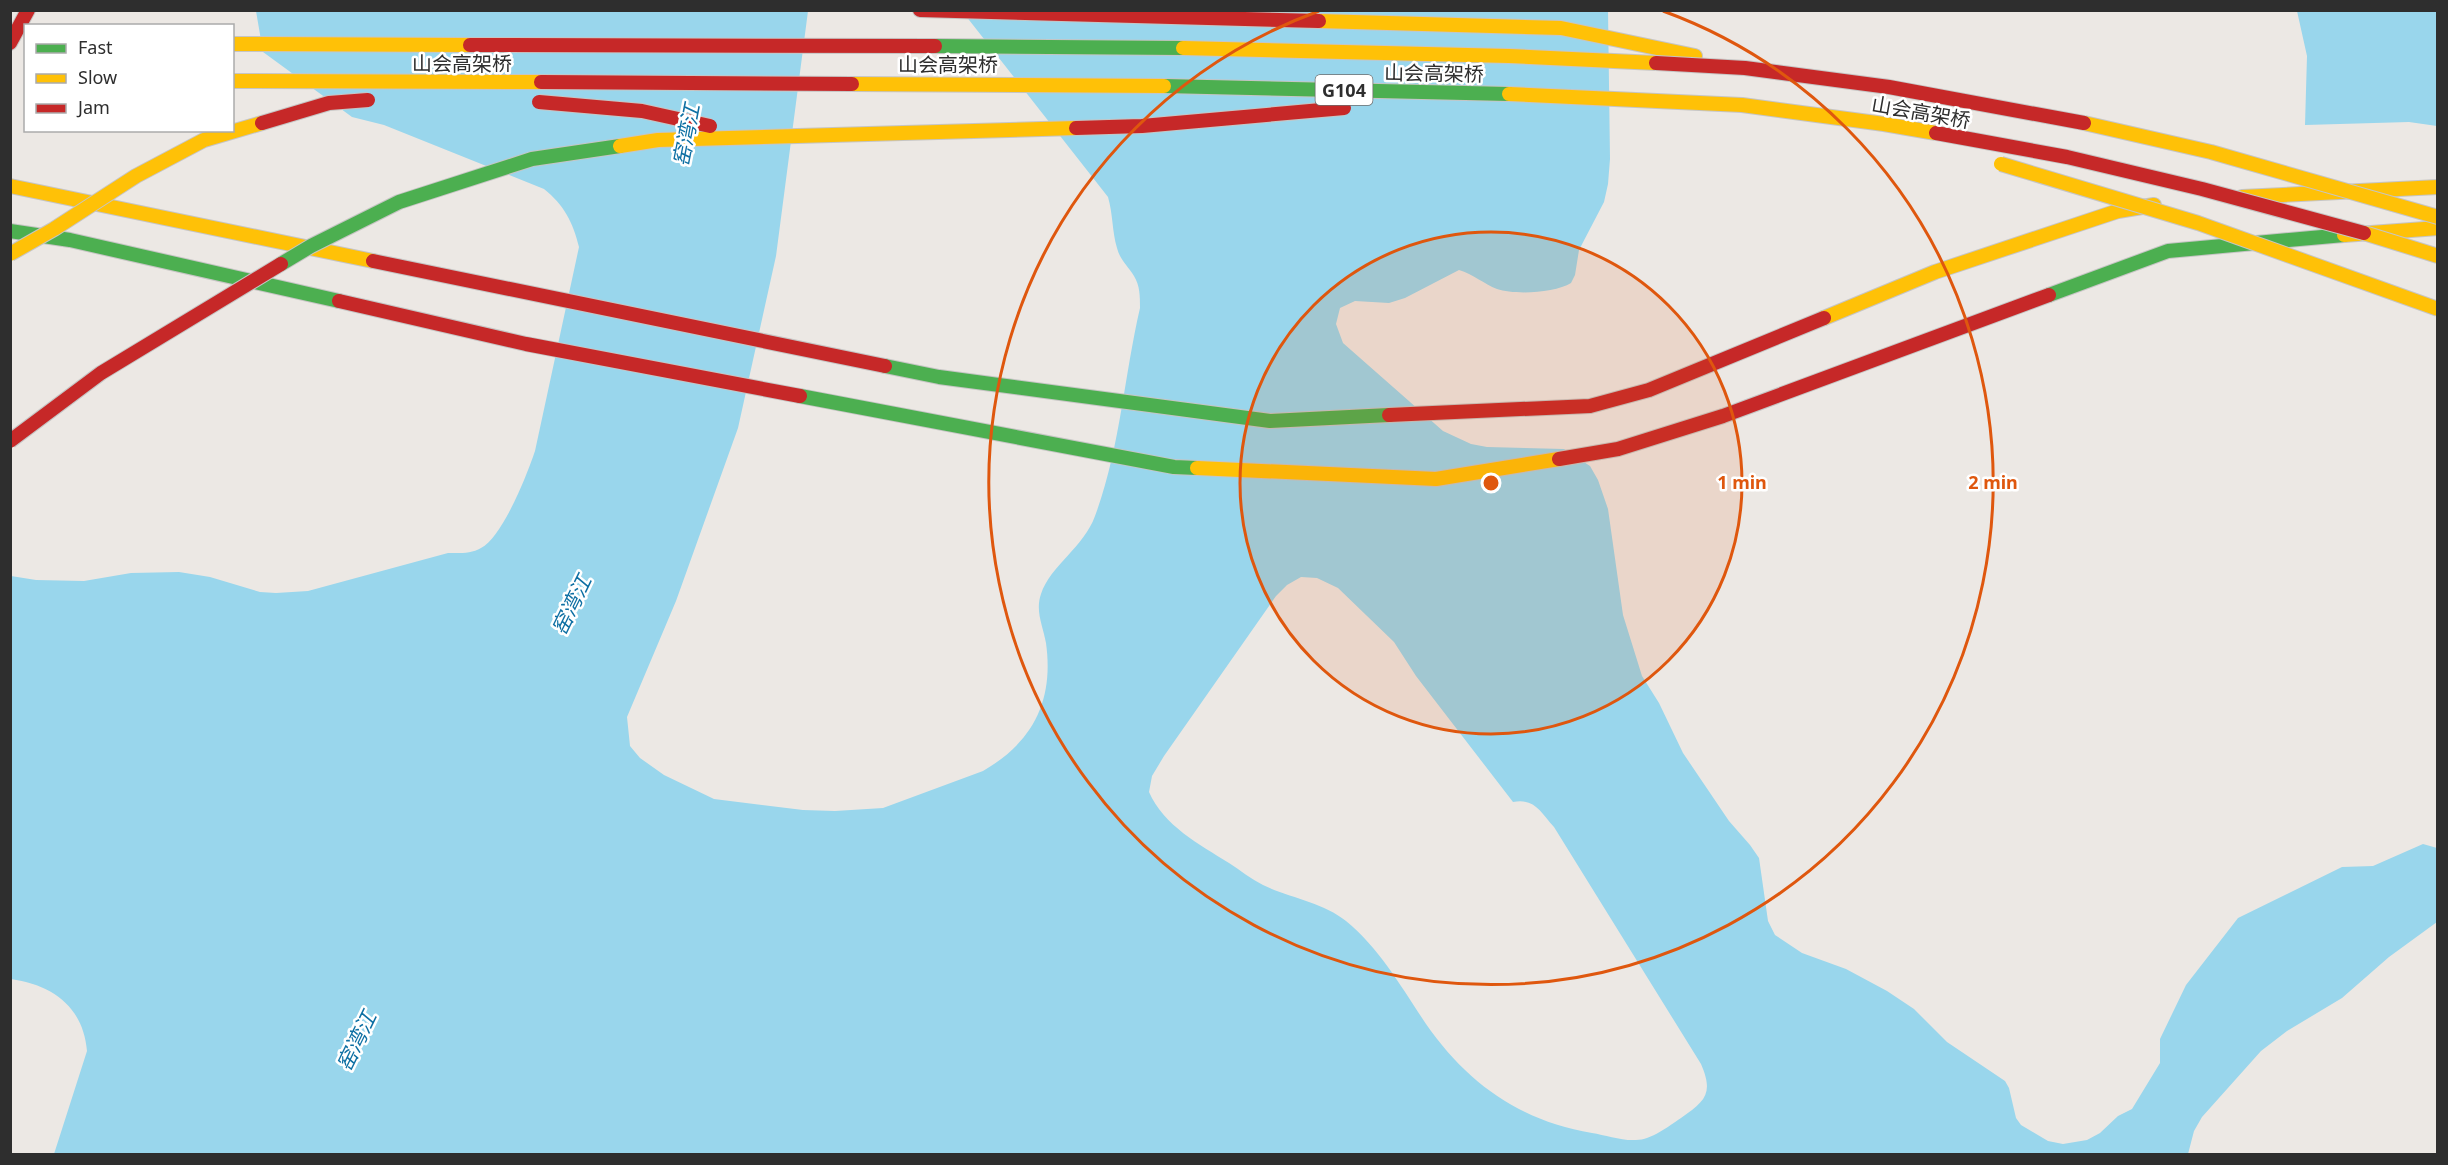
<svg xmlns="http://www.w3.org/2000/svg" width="2448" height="1165" font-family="'Noto Sans','Noto Sans SC',sans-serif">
	<rect width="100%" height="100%" fill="#ece8e4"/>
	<g fill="#99d6ec" fill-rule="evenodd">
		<path d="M1608 10 1610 159 1608 184 1604 202 1579 250 1575 275 1571 283C1555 293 1515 295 1497 289 1484 284 1473 274 1459 270L1405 298 1389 303 1355 301 1340 308 1336 324 1343 343 1443 431 1471 444 1487 447 1564 449 1590 466 1598 480 1608 509 1623 615 1642 676 1659 703 1683 753 1729 821 1750 845 1759 858 1768 921 1775 935 1802 953 1846 969 1887 991 1914 1009 1947 1042 2005 1081 2009 1088 2016 1118 2021 1125 2048 1141 2063 1144 2087 1140 2100 1133 2118 1116 2132 1109 2160 1063V1039L2186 985 2238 918 2342 867 2373 866 2423 844 2437 848V922L2389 957 2342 998 2287 1031 2261 1051 2202 1117 2194 1131 2188 1154H54L87 1051C83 1006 52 985 11 979V576L36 580 84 581 131 573 179 572 210 577 260 592 276 593 308 591 448 553C459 553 471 554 481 548 503 536 527 475 535 451L579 247C573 222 564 205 544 189L384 125 352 117 263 52 256 11H808L776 256 738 428 676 601 627 717 630 746 640 758 664 775 714 799 803 810 835 811 883 808 983 771C1033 742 1054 701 1046 643 1043 626 1035 611 1041 594 1050 566 1084 547 1095 516 1120 449 1124 377 1140 308 1140 296 1140 286 1134 276 1128 266 1120 260 1117 248 1112 231 1113 214 1108 197L962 11ZM1301 577 1317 578 1338 588 1394 642 1416 676 1513 802C1535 798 1540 812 1554 827L1701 1064C1714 1094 1705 1101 1681 1118 1669 1126 1651 1140 1636 1140 1622 1141 1605 1135 1592 1133 1520 1121 1467 1083 1426 1024 1402 988 1380 949 1346 921 1323 902 1290 898 1263 885 1251 879 1240 870 1229 863 1199 844 1164 826 1149 792L1152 776 1164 756 1276 596 1287 585Z"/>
		<polygon points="2297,11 2437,11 2437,126 2409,122 2305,125 2307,56"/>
	</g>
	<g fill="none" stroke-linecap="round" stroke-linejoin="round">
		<g stroke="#c6c5c4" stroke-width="16">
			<g id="fast">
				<polyline points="10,231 70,240 339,301"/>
				<polyline points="2049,295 2168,251 2344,235"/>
				<polyline points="885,366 939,377 1270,421 1389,415"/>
				<polyline points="800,396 1174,467 1197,468"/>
			</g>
		</g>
		<g stroke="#c6c5c4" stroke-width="16">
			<g id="slow">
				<polyline points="1319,21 1561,28 1695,56"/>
				<polyline points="10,186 373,261"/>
				<polyline points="2242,197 2438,187"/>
				<polyline points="2344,235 2438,228"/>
				<polyline points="1824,318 1935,272 2118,211 2154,205"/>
				<polyline points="1197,468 1436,479 1559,459"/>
			</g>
		</g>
		<g stroke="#c6c5c4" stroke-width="16">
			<g id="jam">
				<polyline points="920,10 1319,21"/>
				<polyline points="10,43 28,10"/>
				<polyline points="373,261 885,366"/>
				<polyline points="339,301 526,344 800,396"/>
				<polyline points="1389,415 1590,406 1649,390 1824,318"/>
				<polyline points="1559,459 1618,449 1723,416 2049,295"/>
			</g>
		</g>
		<use href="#fast" stroke="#4caf50" stroke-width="14"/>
		<use href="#slow" stroke="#ffc107" stroke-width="14"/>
		<use href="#jam" stroke="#c62828" stroke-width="14"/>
		<g stroke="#c6c5c4" stroke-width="16" stroke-linecap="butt">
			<g id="fast-bridge">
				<polyline points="935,46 1183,48"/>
				<polyline points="1164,86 1509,94"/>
				<polyline points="281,264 311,246 399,202 532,159 620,146"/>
			</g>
		</g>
		<g stroke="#c6c5c4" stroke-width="16" stroke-linecap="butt">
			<g id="slow-bridge">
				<polyline points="232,44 470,45"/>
				<polyline points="1183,48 1509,56 1656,63"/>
				<polyline points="232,81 541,82"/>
				<polyline points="852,84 1164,86"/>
				<polyline points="1509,94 1742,105 1884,124 1936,133"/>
				<polyline points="2084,123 2211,152 2438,217"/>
				<polyline points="620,146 658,140 1076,128"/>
				<polyline points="2001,164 2198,223 2438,309"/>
				<polyline points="2364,233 2438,256"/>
				<polyline points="10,254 54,229 136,176 204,140 262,123"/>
			</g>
		</g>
		<g stroke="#c6c5c4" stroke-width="16" stroke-linecap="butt">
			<g id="jam-bridge">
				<polyline points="470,45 935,46"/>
				<polyline points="1656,63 1745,68 1889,87 2084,123"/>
				<polyline points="541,82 852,84"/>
				<polyline points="539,102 642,111 710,126"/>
				<polyline points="262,123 329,103 368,100"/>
				<polyline points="1076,128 1142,126 1344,108"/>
				<polyline points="1936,133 2067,157 2202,189 2364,233"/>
				<polyline points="10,441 101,373 281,264"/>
			</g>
		</g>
		<use href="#fast-bridge" stroke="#4caf50" stroke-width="14"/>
		<use href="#slow-bridge" stroke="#ffc107" stroke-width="14"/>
		<use href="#jam-bridge" stroke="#c62828" stroke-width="14"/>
	</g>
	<circle cx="1491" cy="483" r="251" fill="#df570e" fill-opacity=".12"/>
	<g fill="none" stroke="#df570e" stroke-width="3">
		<circle cx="1491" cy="483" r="251"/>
		<path d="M1663 11A502 502 0 1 1 1319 11"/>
	</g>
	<g text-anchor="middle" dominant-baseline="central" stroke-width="5" stroke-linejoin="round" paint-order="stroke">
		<rect fill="#fff" stroke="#6d6d6d" stroke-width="1.5" x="1315.5" y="75" width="57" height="30" rx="4.5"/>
		<g font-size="18" font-weight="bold" fill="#2e2e2e">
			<text x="1344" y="90">G104</text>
		</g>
		<g font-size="20" fill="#2e2e2e" stroke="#fff">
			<text x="462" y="63">山会高架桥</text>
			<text x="948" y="64">山会高架桥</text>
			<text transform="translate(1434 73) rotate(1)">山会高架桥</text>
			<text transform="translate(1921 112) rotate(10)">山会高架桥</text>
		</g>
		<g font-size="21" font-style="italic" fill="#0d6fa3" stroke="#fff">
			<text transform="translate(686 135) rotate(-79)">窑湾江</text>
			<text transform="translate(571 605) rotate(-64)">窑湾江</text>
			<text transform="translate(356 1041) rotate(-64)">窑湾江</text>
		</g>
	</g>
	<circle cx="1491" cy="483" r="9" fill="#df570e" stroke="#fff" stroke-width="3"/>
	<g font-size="18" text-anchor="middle" font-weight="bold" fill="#df570e" stroke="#fff" stroke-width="5" stroke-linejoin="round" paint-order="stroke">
		<text x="1742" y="489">1 min</text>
		<text x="1993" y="489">2 min</text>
	</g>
	<rect width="2448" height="1165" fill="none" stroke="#2e2e2e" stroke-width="24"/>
	<rect x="24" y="24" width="210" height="108" fill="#ffffff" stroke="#ababab" stroke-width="1.5"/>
	<rect x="36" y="44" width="30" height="9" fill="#4caf50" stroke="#ababab" stroke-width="1.5"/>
	<text x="78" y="54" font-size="18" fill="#2e2e2e">Fast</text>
	<rect x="36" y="74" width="30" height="9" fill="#ffc107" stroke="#ababab" stroke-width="1.5"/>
	<text x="78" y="84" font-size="18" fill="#2e2e2e">Slow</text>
	<rect x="36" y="104" width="30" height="9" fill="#c62828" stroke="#ababab" stroke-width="1.5"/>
	<text x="78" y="114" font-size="18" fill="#2e2e2e">Jam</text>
</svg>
